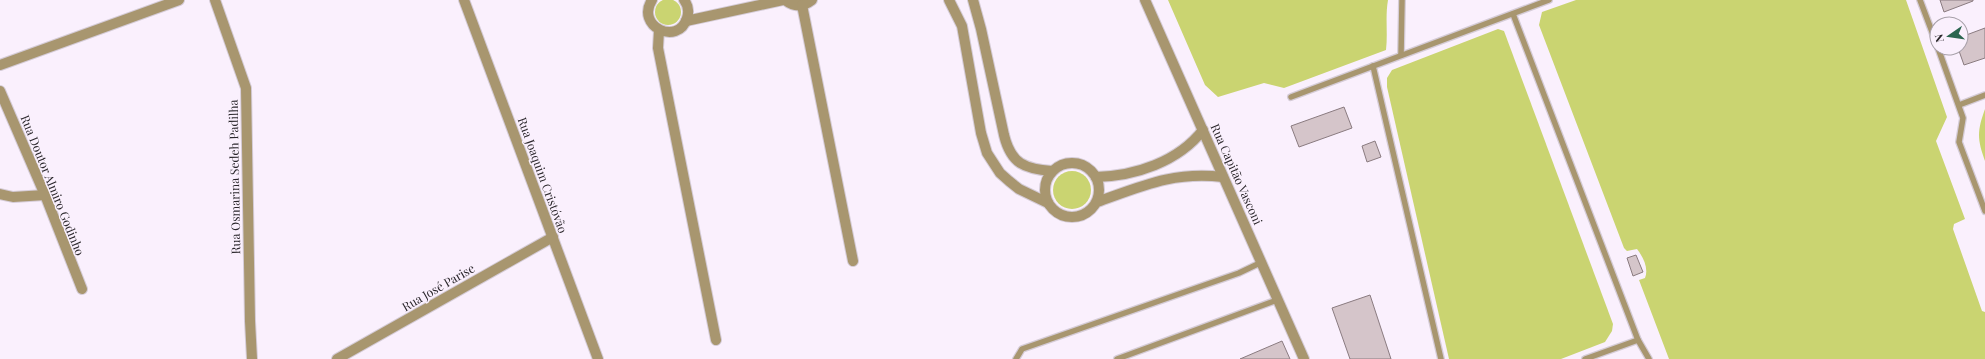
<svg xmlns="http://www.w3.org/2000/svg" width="1985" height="359" font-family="'Playfair Display',serif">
	<rect width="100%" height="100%" fill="#faf0fd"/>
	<g fill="#cad471">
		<circle cx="668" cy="12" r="13"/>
		<path d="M1168 0H1388C1385 17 1388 33 1386 50L1284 88 1264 83 1218 97 1205 85Z"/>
		<path d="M1576 0H1906L1947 117 1936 141 1965 219 1954 224 1953 229 1982 311 1985 312V359H1669L1639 280 1645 278C1649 268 1643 257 1637 249L1627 251 1624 248 1539 25 1542 12Z"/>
		<polygon points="1498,29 1504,31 1613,324 1612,331 1605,342 1561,359 1449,359 1387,87 1387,78 1392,70"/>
		<path d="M1985 109V108V161C1977 139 1977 131 1985 109Z"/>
		<circle cx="1072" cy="190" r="19"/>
	</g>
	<g fill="#d5c5ca" stroke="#8a7b80">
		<polygon points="1940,0 1973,0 1973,1 1944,12"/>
		<polygon points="1985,28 1985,58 1964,65 1958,48 1961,48 1961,37"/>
		<polygon points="1344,107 1352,128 1299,147 1291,126"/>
		<polygon points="1375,141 1381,157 1367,162 1362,146"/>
		<polygon points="1636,255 1643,272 1633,276 1627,258"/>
		<polygon points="1370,295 1391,359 1350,359 1332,308"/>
		<polygon points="1282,341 1290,359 1240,359"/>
	</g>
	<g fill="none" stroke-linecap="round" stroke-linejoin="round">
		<g stroke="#d5ccd7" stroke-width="8">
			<g id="service">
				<polyline points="1920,0 1937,45"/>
				<polyline points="1513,14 1638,340 1649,359"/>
				<polyline points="1938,48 1963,118 1959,142 1985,211"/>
				<polyline points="1401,55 1402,0"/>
				<polyline points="1373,66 1441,359"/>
				<polyline points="1291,97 1549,0"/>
				<polyline points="1959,105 1985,95"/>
				<polyline points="1016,359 1022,349 1239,273 1262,262"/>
				<polyline points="1117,359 1277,300"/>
				<polyline points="1585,359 1638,340"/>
			</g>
		</g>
		<g stroke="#d5ccd7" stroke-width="12">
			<g id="minor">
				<polyline points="215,0 246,88 250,321 252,359"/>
				<path d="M652 0C635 26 678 47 687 18 689 12 688 5 684 0"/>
				<path d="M785 0C794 7 803 7 812 0"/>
				<polyline points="949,0 962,26 981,133 987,153 1000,173 1009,181 1019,189 1048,203"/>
				<path d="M973 0 981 29 1004 135C1011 164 1025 169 1052 171"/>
				<polyline points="802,5 853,261"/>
				<polyline points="686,21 783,0"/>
				<polyline points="659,30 658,48 716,340"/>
				<polyline points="0,65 179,0"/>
				<polyline points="0,91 45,195 82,289"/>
				<circle cx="1072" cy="190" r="27"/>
				<path d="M1096 177C1135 176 1178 162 1203 130"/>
				<polyline points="0,194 13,197 45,195"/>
				<path d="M1097 202C1142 186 1174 171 1223 177"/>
			</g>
		</g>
		<g stroke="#d5ccd7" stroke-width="12">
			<g id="tertiary">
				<polyline points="464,0 598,359"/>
				<polyline points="1145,0 1304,359"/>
				<polyline points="337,359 553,237"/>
			</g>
		</g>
		<use href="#service" stroke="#a8966f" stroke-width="5.5"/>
		<use href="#minor" stroke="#a8966f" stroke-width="10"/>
		<use href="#tertiary" stroke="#a8966f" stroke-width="10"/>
	</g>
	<g text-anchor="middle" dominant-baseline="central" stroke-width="3" stroke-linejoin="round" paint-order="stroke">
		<g font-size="12" fill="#2b272c" stroke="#faf0fd">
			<text transform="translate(1237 174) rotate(66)">Rua Capitão Vasconi</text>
			<text transform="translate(543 175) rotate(70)">Rua Joaquim Cristóvão</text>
			<text transform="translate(234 177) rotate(-91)">Rua Osmarina Sedeh Padilha</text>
			<text transform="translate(53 185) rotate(68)">Rua Doutor Almiro Godinho</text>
			<text transform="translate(438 287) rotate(-30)">Rua José Parise</text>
		</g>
	</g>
	<g transform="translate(1949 36) rotate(257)"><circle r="19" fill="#faf0fd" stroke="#a7a0a9"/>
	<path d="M0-3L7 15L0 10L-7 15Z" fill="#2a654f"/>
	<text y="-6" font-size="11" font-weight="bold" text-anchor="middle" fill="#2b272c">N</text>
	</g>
</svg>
